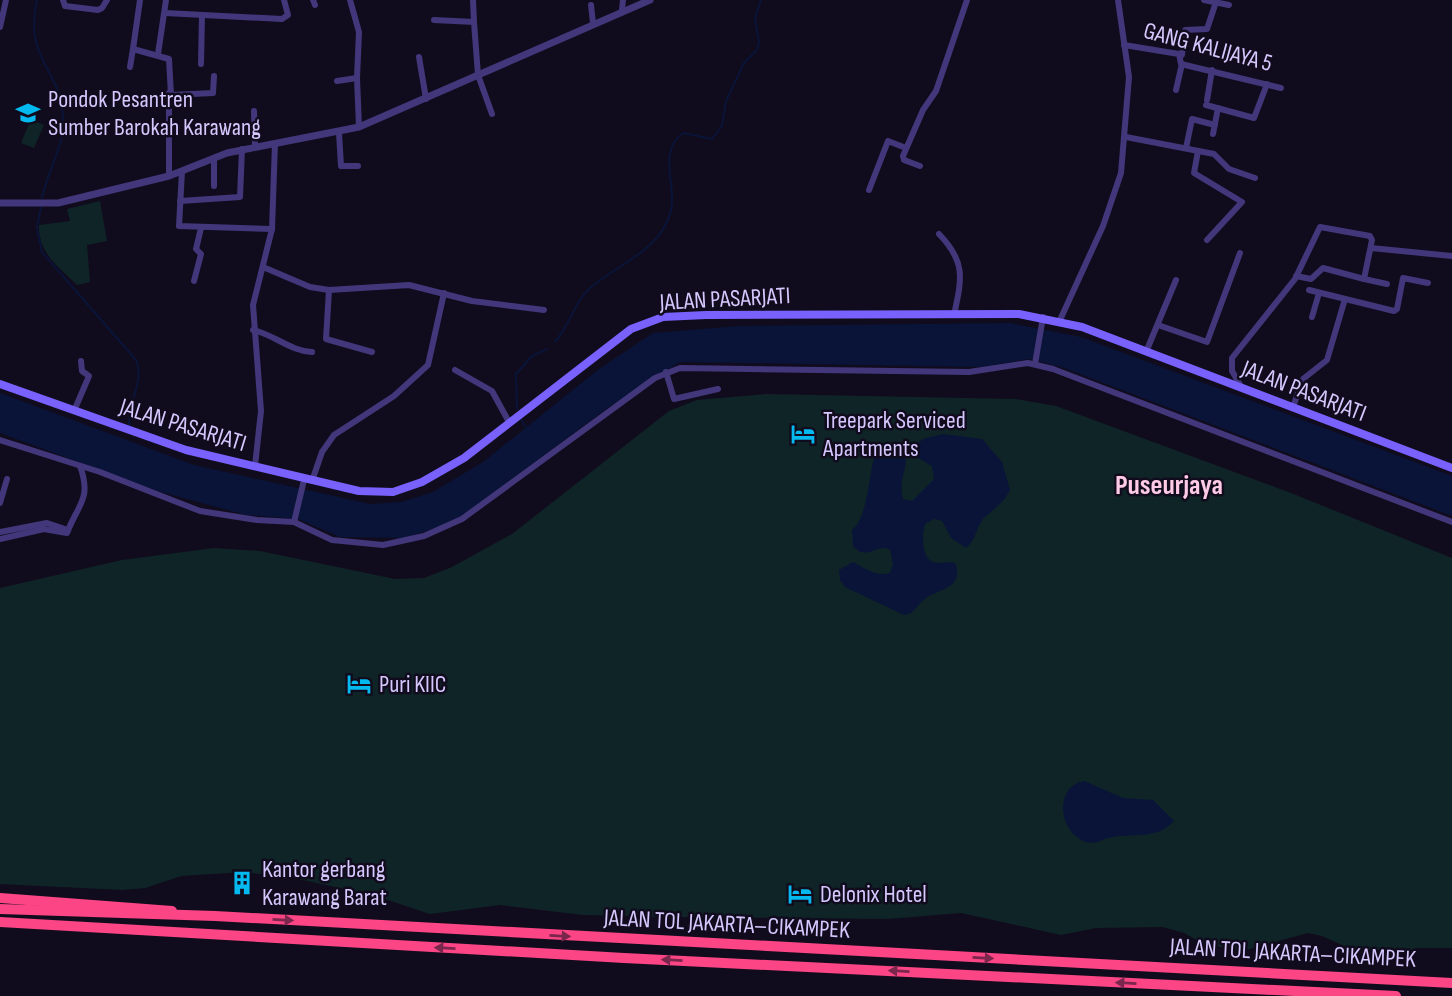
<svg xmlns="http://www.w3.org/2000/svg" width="1452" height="996" font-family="'Sofia Sans Condensed',sans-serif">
	<rect width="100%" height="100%" fill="#110c1d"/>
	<g fill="#0f2427">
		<polygon points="31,119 44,125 34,148 21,143"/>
		<path d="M100 201 107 241 87 245 90 282 77 285C59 267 38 253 39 225L70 221 67 209Z"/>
		<polygon points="766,394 1016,399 1056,406 1291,493 1452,558 1452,948 1418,948 1377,961 1322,936 1308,933 1242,951 1204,944 1184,933 1163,927 1096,928 1061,935 961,913 888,919 676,917 583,915 500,905 430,914 376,896 294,878 244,872 181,876 145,888 122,890 0,884 0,588 122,560 214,548 260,551 395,579 424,578 452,567 512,534 669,411 697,400"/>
	</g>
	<g fill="#091438">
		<polygon points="1010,323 1081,337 1452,476 1452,516 1064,368 1030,359 981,367 680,362 609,407 470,510 450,523 406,538 340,537 298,519 246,515 154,490 0,433 0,393 194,465 370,504 401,502 433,492 483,462 599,369 653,333 738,326"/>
		<path d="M943 434 982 439 1002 462 1010 490C1004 503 993 509 983 519 976 528 976 540 966 548L951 538 942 521 934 519 925 524C922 535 921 557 933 562 940 565 948 560 956 564 962 589 941 588 926 598 917 604 915 614 904 615L845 587 840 580 839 570 853 562C865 568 875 577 890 573L893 564 890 550 886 548C873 547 865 560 853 546L852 530C868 518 869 473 875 454L886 444H895L906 454C907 473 898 479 903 499L912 501 934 479 932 466 918 458 916 445 923 439Z"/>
		<path d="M1084 781 1123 798 1153 800 1174 821C1157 840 1135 833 1113 837 1103 838 1097 845 1086 842 1059 833 1053 787 1084 781Z"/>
	</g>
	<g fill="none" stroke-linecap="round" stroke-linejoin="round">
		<g stroke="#091438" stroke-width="2">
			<path d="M37 0C23 60 62 69 63 119 64 147 47 172 42 198"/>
			<path d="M41 207 37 228 42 252 136 360C145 382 128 400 129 425"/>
			<path d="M555 342C569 326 575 301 591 287 618 264 662 250 671 210 677 187 657 151 683 133L712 139 722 126 726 101 744 63 757 50 759 43 755 18 761 0"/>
			<polyline points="517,409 516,374 532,356 547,349"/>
			<polyline points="521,419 526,428"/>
		</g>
		<g stroke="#43377b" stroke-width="6">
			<polyline points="63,0 65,6 98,10 102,8 107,0"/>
			<polyline points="140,0 133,49 169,59 171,95 213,93 214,76"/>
			<polyline points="313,0 315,5"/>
			<polyline points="350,0 359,32 357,78"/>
			<polyline points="473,0 474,22"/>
			<polyline points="1204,0 1229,5"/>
			<polyline points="591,5 593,23"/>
			<polyline points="622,10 623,0"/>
			<polyline points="165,13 282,19 288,15 284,0"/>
			<polyline points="434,20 474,22 478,75 492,114"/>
			<polyline points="0,27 6,0"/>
			<polyline points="1124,45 1179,54 1181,64 1281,88"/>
			<polyline points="158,54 166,0"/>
			<polyline points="1182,55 1185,30 1207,29 1216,2"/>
			<polyline points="419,57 426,99"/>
			<polyline points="201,64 202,15"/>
			<polyline points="130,67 133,49"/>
			<polyline points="337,81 357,78 359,127"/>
			<polyline points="1176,90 1182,64"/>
			<polyline points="1207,100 1212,70"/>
			<polyline points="1206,105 1254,118 1267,84"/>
			<polyline points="254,111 255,146"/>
			<polyline points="339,133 341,166 358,166"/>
			<polyline points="1213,134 1218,108"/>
			<polyline points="1126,137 1214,154 1229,169 1255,178"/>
			<polyline points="1186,148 1192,119 1215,125"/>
			<polyline points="1198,151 1194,173 1242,202 1207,240"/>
			<polyline points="920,166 904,160 903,156 923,110 936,91 967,0"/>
			<polyline points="182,171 179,226 272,229"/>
			<polyline points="169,176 169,93"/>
			<polyline points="214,186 214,158"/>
			<polyline points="869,190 888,141 906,148"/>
			<polyline points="180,201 240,197 242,149"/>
			<path d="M939 234C966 262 962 278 954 315"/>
			<polyline points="1371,248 1452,256"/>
			<polyline points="263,267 310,287 329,290 409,285 472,301 544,310"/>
			<polyline points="1296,276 1311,279 1323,268 1364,279"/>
			<polyline points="194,281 201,254 196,249 201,228"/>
			<polyline points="329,290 326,339 372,352"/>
			<polyline points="1309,290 1394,311 1397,309 1403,278 1428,283"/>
			<polyline points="1312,317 1319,293"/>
			<polyline points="1060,320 1103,226 1121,173 1129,77 1118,0"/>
			<polyline points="1158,325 1207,342 1240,253"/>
			<path d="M253 330C275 335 290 351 312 352"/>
			<polyline points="1146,352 1176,280"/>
			<polyline points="1035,364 1043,317"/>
			<polyline points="455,370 492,391 509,422"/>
			<polyline points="666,372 674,399 718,389"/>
			<polyline points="1242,388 1232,371 1232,358 1295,279 1320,227 1370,236 1372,240 1364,279 1387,284"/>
			<polyline points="1293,407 1303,379 1327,360 1345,299"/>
			<polyline points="74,411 89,376 82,371 81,361"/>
			<polyline points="0,440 100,472 200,511 257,520 294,522 332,540 383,545 424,536 462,519 655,378 680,368 969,372 1028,363 1053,369 1452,522"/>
			<polyline points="255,466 261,411 253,305 272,229 275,143"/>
			<polyline points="312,481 322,452 334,435 394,396 428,365 444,293"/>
			<polyline points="0,503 7,479"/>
			<polyline points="294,522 304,480"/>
			<polyline points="0,532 47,523 68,530"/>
			<path d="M0 539 44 529 67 533C78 504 92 499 80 466"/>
		</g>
		<polyline stroke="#43377b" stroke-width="7" points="0,203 58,203 169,176 227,153 359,127 650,0"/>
		<polyline stroke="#7961fd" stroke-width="8" points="0,384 186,450 359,491 393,492 422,482 464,458 631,329 663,317 706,315 1019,314 1082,327 1452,468"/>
		<g stroke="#fc4585" stroke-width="10">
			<polyline points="0,898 172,911"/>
			<polyline points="0,909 215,916 1452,983"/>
			<polyline points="0,922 624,958 1396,996"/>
		</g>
	</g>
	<defs><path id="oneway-solid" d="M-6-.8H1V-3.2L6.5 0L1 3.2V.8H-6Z" transform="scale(1.75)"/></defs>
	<g fill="#7b264c">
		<use href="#oneway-solid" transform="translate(283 920) rotate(3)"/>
		<use href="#oneway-solid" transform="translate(560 936) rotate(3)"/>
		<use href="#oneway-solid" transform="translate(445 948) rotate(-177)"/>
		<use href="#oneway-solid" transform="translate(983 958) rotate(3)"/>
		<use href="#oneway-solid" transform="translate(672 960) rotate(-177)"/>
		<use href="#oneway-solid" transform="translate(899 971) rotate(-177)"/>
		<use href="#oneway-solid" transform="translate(1126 983) rotate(-177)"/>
	</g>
	<defs>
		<g id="school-bare" transform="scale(1.89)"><path d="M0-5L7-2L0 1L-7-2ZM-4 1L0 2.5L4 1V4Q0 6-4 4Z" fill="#03b9ef" stroke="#110c1d" stroke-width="2.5" paint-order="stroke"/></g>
		<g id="hotel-bare" transform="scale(1.89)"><path d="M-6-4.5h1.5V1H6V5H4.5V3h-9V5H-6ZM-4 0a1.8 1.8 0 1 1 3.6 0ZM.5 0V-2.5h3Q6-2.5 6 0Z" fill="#03b9ef" stroke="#110c1d" stroke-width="2.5" paint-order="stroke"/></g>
		<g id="building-bare" transform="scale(1.89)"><path d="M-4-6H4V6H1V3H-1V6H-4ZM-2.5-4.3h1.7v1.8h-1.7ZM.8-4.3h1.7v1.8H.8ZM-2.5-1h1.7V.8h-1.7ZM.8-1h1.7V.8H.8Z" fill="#03b9ef" stroke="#110c1d" stroke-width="2.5" paint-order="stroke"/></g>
	</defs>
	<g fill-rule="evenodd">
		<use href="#school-bare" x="28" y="113"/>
		<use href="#hotel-bare" x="803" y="434"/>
		<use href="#hotel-bare" x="359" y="684"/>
		<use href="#building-bare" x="242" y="883"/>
		<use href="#hotel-bare" x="800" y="894"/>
	</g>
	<g text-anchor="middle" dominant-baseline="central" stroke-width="5" stroke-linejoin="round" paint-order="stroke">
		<g font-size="24" fill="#d5c8fe" stroke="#110c1d">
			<text transform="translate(1208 47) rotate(15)">GANG KALIJAYA 5</text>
			<text transform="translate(725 299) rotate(-3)">JALAN PASARJATI</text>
			<text transform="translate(1304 391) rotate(21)">JALAN PASARJATI</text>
			<text transform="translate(183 425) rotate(17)">JALAN PASARJATI</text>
			<text transform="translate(727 924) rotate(3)">JALAN TOL JAKARTA–CIKAMPEK</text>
			<text transform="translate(1293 953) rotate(3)">JALAN TOL JAKARTA–CIKAMPEK</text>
		</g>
		<g font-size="24" fill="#d5c8fe" stroke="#110c1d" text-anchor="start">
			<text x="48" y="99">Pondok Pesantren<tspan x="48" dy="28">Sumber Barokah Karawang</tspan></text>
			<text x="823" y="420">Treepark Serviced<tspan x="823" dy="28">Apartments</tspan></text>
			<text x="379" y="684">Puri KIIC</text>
			<text x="262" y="869">Kantor gerbang<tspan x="262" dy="28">Karawang Barat</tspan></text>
			<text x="820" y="894">Delonix Hotel</text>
		</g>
		<g font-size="28" font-weight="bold" fill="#fecae5" stroke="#110c1d">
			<text x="1169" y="485">Puseurjaya</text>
		</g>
	</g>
</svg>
